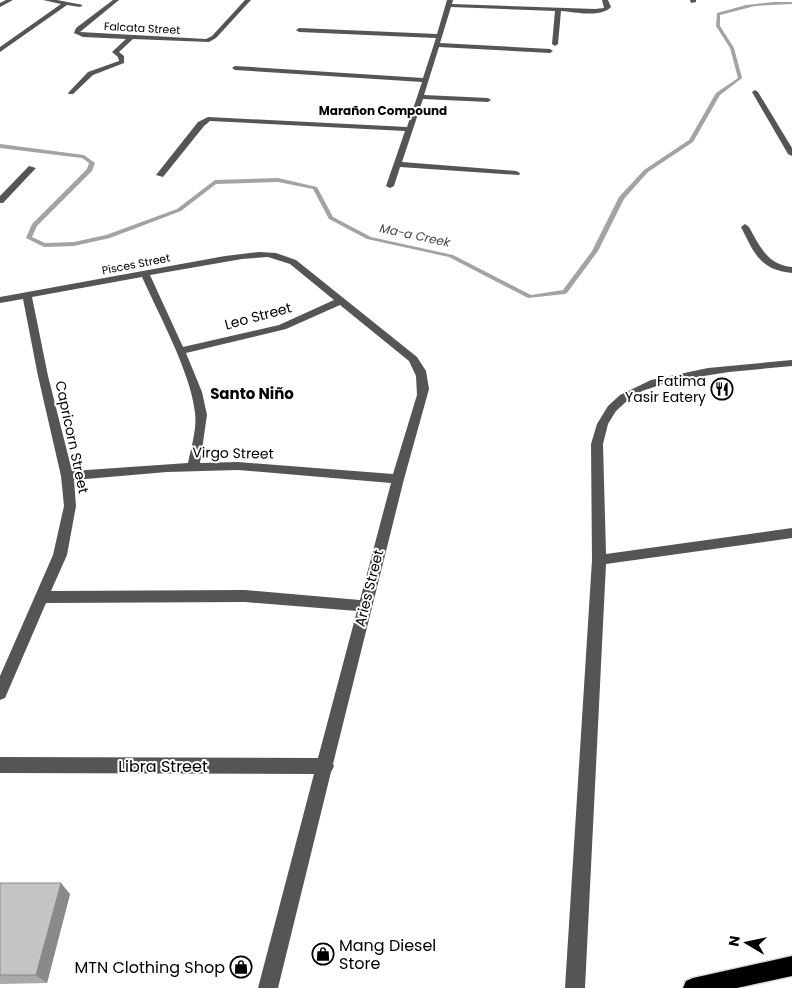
<svg xmlns="http://www.w3.org/2000/svg" width="792" height="988" font-family="Poppins,sans-serif">
	<rect width="100%" height="100%" fill="#fff"/>
	<g fill="none" stroke-linecap="round" stroke-linejoin="round">
		<polygon fill="#a3a3a3" fill-rule="evenodd" points="773,2 792,2 792,4 755,6 720,15 720,26 734,48 742,78 720,95 693,142 648,172 624,199 598,251 567,293 565,294 528,298 449,257 367,239 329,219 313,189 278,182 216,184 181,211 110,238 74,246 44,247 26,238 32,224 87,169 89,163 82,158 0,148 0,144 84,155 95,163 92,171 37,226 32,237 45,243 74,242 106,235 177,209 215,180 278,178 317,187 333,217 371,237 453,255 531,295 563,290 592,251 619,197 644,170 689,140 716,93 738,78 730,48 716,26 717,13 746,5"/>
		<g stroke="#dbdbdb" stroke-width="3">
			<polygon id="major" points="792,956 792,976 737,988 683,988 686,981 693,978"/>
		</g>
		<g fill="#555" fill-rule="evenodd">
			<polygon points="6,0 13,0 0,7 0,3"/>
			<polygon points="43,0 57,0 83,5 80,7 67,5 0,52 0,47 61,4"/>
			<polygon points="113,0 119,0 80,32 206,39 212,36 245,0 251,0 216,38 209,42 133,39 119,52 124,56 124,63 93,75 73,94 69,94 68,93 88,72 119,61 118,57 112,52 126,39 83,37 74,33 76,28"/>
			<path d="M447 0H453L452 4 595 9 604 8 602 0H608L611 7C601 18 574 12 561 11L558 44 555 46 552 44 555 11 451 7 440 43 550 49 553 51 550 53 439 47 424 95 488 98 491 100 488 102 423 99 402 162 516 171 520 173 519 175 400 167 394 186 390 188 386 186 405 131 210 121 204 126 163 177 156 175 198 122 208 117 407 127 422 82 235 70 232 68 235 66 423 78 436 38 299 32 296 30 299 28 437 34Z"/>
			<polygon points="690,0 696,0 696,2 691,3"/>
			<polygon points="755,90 758,92 792,148 792,156 788,154 752,92"/>
			<polygon points="29,166 36,168 3,203 0,203 0,196"/>
			<path d="M745 224 749 227C760 247 768 265 792 267V273C760 270 754 253 741 227Z"/>
			<path d="M259 252 276 253 296 260 417 357 426 371 429 389 404 479 333 764 334 766 331 772 278 988H258L314 774 0 773V757L318 758 357 611 245 602 46 603 5 698 0 700V676L53 555 64 506 61 476 38 376 23 299 0 303V297L225 256ZM268 257 290 264 334 300 279 325 183 347 150 275 242 259ZM142 277C159 315 191 373 195 413 197 429 191 448 188 463L72 471 48 376 32 297ZM340 305 409 361 416 376 417 395 393 474 238 462 200 463 207 415 202 392 186 353 286 329ZM238 470 391 483 360 600 245 590 51 591 67 555 76 506 74 480 167 472Z"/>
			<polygon points="792,360 792,366 729,372 672,381 642,391 628,400 616,411 608,424 603,444 606,554 792,528 792,538 606,564 585,988 565,988 592,560 591,444 597,424 608,406 620,395 651,380 708,368"/>
		</g>
		<use href="#major" fill="#000" fill-rule="evenodd"/>
	</g>
	<polygon fill="#a9a9a9" points="0,883 70,894 47,983 0,984"/>
	<polygon fill="#898989" points="61,883 70,894 47,983 36,975"/>
	<polygon fill="#c4c4c4" stroke="#898989" points="0,883 61,883 36,975 0,975"/>
	<defs>
		<g id="restaurant-ring" transform="scale(1.125)"><circle r="9.5" fill="#fff" stroke="#000" stroke-width="1.5"/><path d="M-5-6h1v4h1v-4h1v4h1v-4h1v5L-1.5 .5V6h-2V.5L-5-1ZM5-6V6H3V1.5H1.5Q1.5-4 5-6Z" fill="#000"/></g>
		<g id="shop-ring" transform="scale(1.125)"><circle r="9.5" fill="#fff" stroke="#000" stroke-width="1.5"/><path d="M-5-2.5h2.3a2.7 3.5 0 0 1 5.4 0H5L5.5 6h-11ZM-1.5-2.5h3a1.5 2.3 0 0 0-3 0Z" fill="#000"/></g>
	</defs>
	<g fill-rule="evenodd">
		<use href="#restaurant-ring" x="722" y="389"/>
		<use href="#shop-ring" x="323" y="954"/>
		<use href="#shop-ring" x="241" y="967"/>
	</g>
	<g text-anchor="middle" dominant-baseline="central" stroke-width="4" stroke-linejoin="round" paint-order="stroke">
		<g font-size="11" fill="#000" stroke="#fff">
			<text transform="translate(142 28) rotate(3)">Falcata Street</text>
			<text transform="translate(136 264) rotate(-11)">Pisces Street</text>
		</g>
		<g font-size="12" font-weight="bold" fill="#000" stroke="#fff">
			<text x="383" y="110">Marañon Compound</text>
		</g>
		<g font-size="12" font-style="italic" fill="#444" stroke="#fff">
			<text transform="translate(415 235) rotate(12)">Ma-a Creek</text>
		</g>
		<g font-size="14" fill="#000" stroke="#fff">
			<text transform="translate(258 316) rotate(-15)">Leo Street</text>
			<text transform="translate(72 437) rotate(78)">Capricorn Street</text>
			<text transform="translate(233 453) rotate(1)">Virgo Street</text>
			<text transform="translate(369 588) rotate(-76)">Aries Street</text>
		</g>
		<g font-size="14" fill="#000" stroke="#fff" text-anchor="end">
			<text x="706" y="381">Fatima<tspan x="706" dy="16">Yasir Eatery</tspan></text>
		</g>
		<g font-size="15" font-weight="bold" fill="#000" stroke="#fff">
			<text x="252" y="393">Santo Niño</text>
		</g>
		<g font-size="16" fill="#000" stroke="#fff">
			<text x="163" y="766">Libra Street</text>
		</g>
		<g font-size="16" fill="#000" stroke="#fff" text-anchor="start">
			<text x="339" y="945">Mang Diesel<tspan x="339" dy="18">Store</tspan></text>
			<text x="225" y="967" text-anchor="end">MTN Clothing Shop</text>
		</g>
	</g>
	<g transform="translate(747 943) rotate(279)" stroke="#ffffff" stroke-width="4" paint-order="stroke">
	<path d="M0-4L9 19L0 12L-9 19Z" fill="#000000"/>
	<text y="-8" font-size="14" font-weight="bold" text-anchor="middle" fill="#000000">N</text>
	</g>
</svg>
